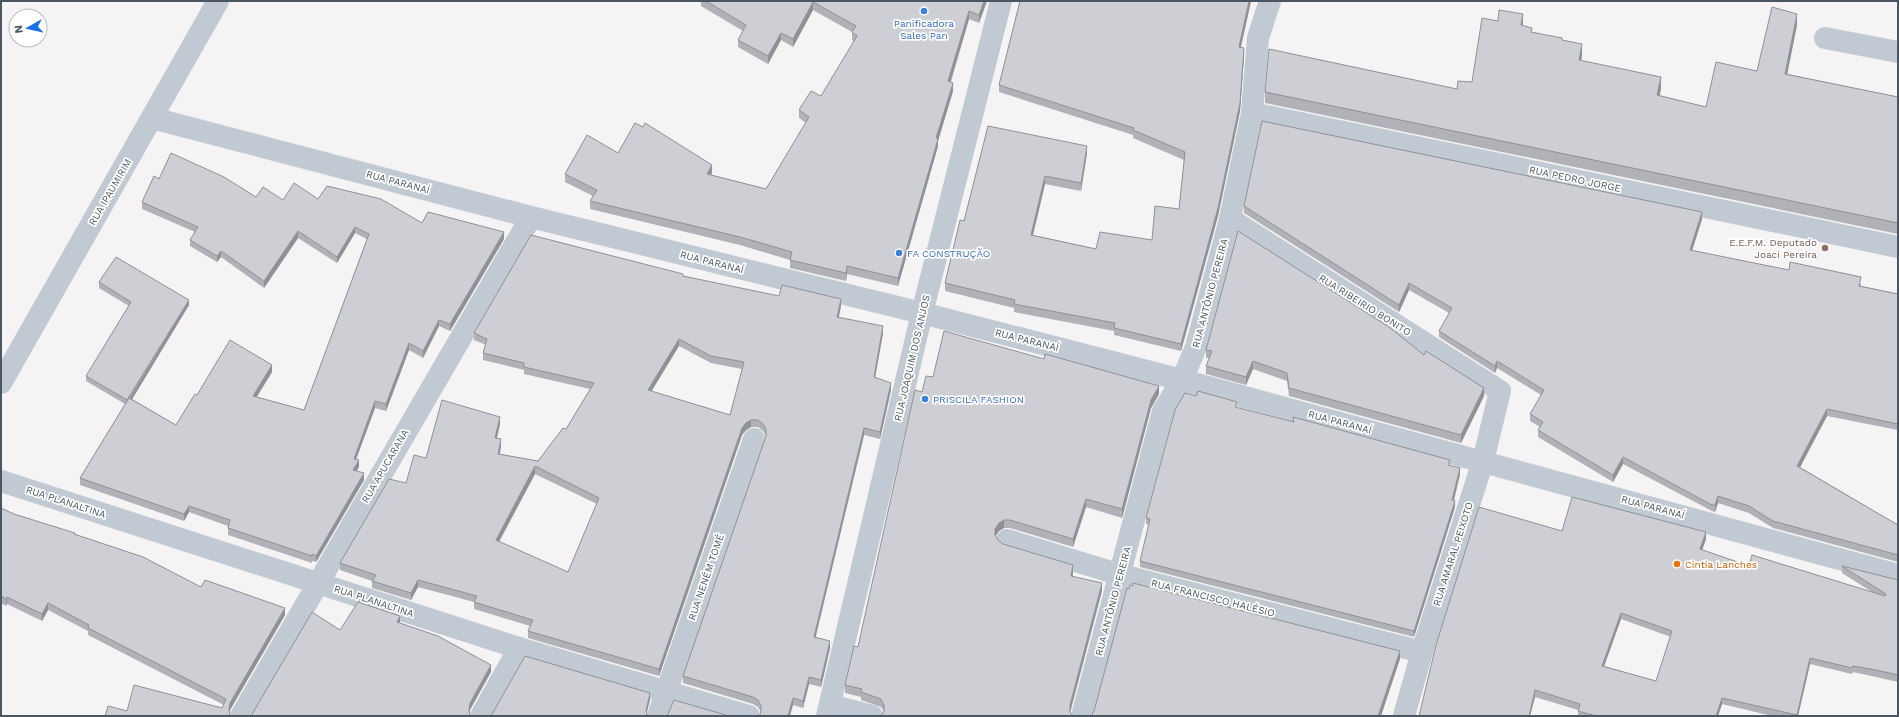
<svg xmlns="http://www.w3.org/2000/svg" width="1899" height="717" font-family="'Work Sans',sans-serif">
	<rect width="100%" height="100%" fill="#f5f3f3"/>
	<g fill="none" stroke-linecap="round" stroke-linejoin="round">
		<g stroke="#c1cad2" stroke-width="22">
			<polyline points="1825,38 1898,52"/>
			<polyline points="1252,113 1898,247"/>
			<polyline points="152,118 531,217 922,313 1182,380 1898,575"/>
			<polyline points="1230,219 1500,391 1483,461 1422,652 1404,716"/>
			<polyline points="1,383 218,1"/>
			<polyline points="1,481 519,648 749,716"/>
			<polyline points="1007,540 1121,575 1422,652"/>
			<polyline points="830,705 872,716"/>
			<polyline points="241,716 531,217"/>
			<polyline points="481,716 519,648"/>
			<polyline points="658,716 754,439"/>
			<polyline points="827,716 922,313 1001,1"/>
			<polyline points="1082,716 1163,411 1182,380 1196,347 1230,219 1252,113 1258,38 1270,1"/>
		</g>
	</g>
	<g fill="#b0b2b7" fill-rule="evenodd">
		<polygon points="701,1 987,1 979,23 969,19 951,82 953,91 938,141 938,146 898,286 847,274 846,281 790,268 790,260 740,245 590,209 590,201 593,196 565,182 565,174 618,153 712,173 711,175 766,189 806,123 799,118 799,110 821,96 854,42 852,40 852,32 813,10 793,47 781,40 768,64 738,47 738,40 743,31 701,6"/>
		<polygon points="1020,1 1251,1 1241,47 1244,56 1240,111 1218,216 1181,351 1114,335 1114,331 1014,312 1014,308 945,291 945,283 964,221 988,126 1087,153 1081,191 1045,184 1033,235 1096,249 1152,240 1179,209 1184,160 1133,138 1133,135 999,92 999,85"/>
		<polygon points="1797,25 1787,74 1898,97 1898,234 1265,103 1265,92 1457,89 1472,82 1523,26 1532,32 1562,40 1582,55 1581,61 1661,88 1660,96 1706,107 1757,71"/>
		<polygon points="159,179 256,197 283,200 318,199 422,223 504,239 450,331 439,326 423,358 409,350 386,411 375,408 356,459 359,467 356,471 364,480 316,562 312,561 312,563 228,535 228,526 189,512 184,521 80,485 80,478 125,404 86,381 86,376 129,306 99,288 99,282 189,305 132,399 176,425 197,395 272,372 257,397 304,410 367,239 355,233 337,263 298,238 264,288 221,257 217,262 190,246 190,240 195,232 142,209 142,202"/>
		<polygon points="1244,206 1702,219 1692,251 1789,270 1861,284 1861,286 1898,294 1898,430 1827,416 1800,467 1898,525 1898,562 1773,528 1749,513 1718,503 1715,512 1712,511 1623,464 1613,482 1538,437 1538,430 1540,427 1530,421 1530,414 1541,395 1497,368 1495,373 1439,337 1439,331 1449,313 1409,290 1399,312 1244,213"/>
		<path d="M683 276 779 296 841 306 839 317 883 333 875 377 891 390 880 439 864 435 815 637 830 648 821 687 809 684 803 708 793 705 761 712 758 707 753 704 683 683V676L766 436 763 431 758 427H751L746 430 742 435 659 676 528 638V631L530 626 474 609V602L418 587 411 600 372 588V581L340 570V563L426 458 500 424 497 438 501 446 500 454 538 461 566 429 590 389 524 374V370L483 360V353L486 345 474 340V333ZM679 346 711 363 742 369 730 415 651 391ZM535 474 597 504 568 572 499 542Z"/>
		<polygon points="1206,350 1424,355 1484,396 1461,443 1289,396 1287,381 1253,369 1246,385 1206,374 1206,366 1209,358 1206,358"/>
		<polygon points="933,377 1159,394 1151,408 1122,518 1086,507 1073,547 1010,528 1004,528 999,531 995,536 998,540 1003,544 1073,573 1073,576 1102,591 884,712 881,707 861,700 861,697 845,693 845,685 858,647 922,392"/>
		<polygon points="1237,408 1293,422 1293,417 1450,465 1460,474 1454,501 1455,507 1414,637 1140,567 1140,561 1149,525 1146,524 1146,518"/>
		<polygon points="1,508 14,514 75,534 201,587 285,615 230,710 229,712 127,711 222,708 224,705 88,635 88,631 48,610 42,621 7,604 6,606 1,603"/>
		<path d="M1562 531 1706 539 1702 550 1749 566 1872 592 1842 573V566L1898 580V682L1876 677 1853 672 1852 674 1810 664 1798 716H1772L1722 704 1718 716H1578V710L1535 697 1530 716ZM1621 619 1671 637 1656 681 1604 666Z"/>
	</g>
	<g fill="#909195">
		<polygon points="984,1 987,1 979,23 979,15"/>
		<polygon points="1249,1 1251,1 1239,55 1239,47"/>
		<polygon points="813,2 813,10 793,47 793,39"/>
		<polygon points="969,11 969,19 948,89 948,81"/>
		<polygon points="1523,14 1523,25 1521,36 1521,25"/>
		<polygon points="1797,14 1797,25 1785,85 1785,74"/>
		<polygon points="781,33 781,40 768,64 768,56"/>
		<polygon points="1582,44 1582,55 1579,71 1579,60"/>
		<polygon points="1244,48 1244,56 1240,111 1218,216 1181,351 1181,344"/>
		<polygon points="1661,77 1661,88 1657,106 1657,95"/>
		<polygon points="953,83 953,91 938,141 938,146 898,286 898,278 936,138"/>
		<polygon points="1087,146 1087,153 1081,191 1081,183"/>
		<polygon points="712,165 712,173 707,182 707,174"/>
		<polygon points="1045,176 1045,184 1031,243 1031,235"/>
		<polygon points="1702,212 1702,219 1690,257 1690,250"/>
		<polygon points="355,227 355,233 337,263 337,257"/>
		<polygon points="298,231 298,238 264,288 264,281"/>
		<polygon points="504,232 504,239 450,331 450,324"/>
		<polygon points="221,251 221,257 217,262 217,256"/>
		<polygon points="847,266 847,274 846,281 846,273"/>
		<polygon points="1409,283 1409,290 1399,312 1399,305"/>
		<polygon points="841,299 841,306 837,324 837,317"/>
		<polygon points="189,300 189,305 128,406 128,401"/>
		<polygon points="439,320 439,326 423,358 423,351"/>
		<polygon points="883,326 883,333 874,384 874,377"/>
		<polygon points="679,339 679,346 648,397 648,390"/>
		<polygon points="409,343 409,350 386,411 386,404"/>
		<polygon points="1253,361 1253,369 1246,385 1246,377"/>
		<polygon points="1497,361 1497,368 1495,373 1495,366"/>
		<polygon points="272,365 272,372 253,402 253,396"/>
		<polygon points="891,383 891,390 880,439 880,432"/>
		<polygon points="1159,386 1159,394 1151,408 1122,518 1122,509 1151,400"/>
		<polygon points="1484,388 1484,396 1461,443 1461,435"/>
		<polygon points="375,401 375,408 354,465 354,459"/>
		<polygon points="1827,409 1827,416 1797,473 1797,466"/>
		<polygon points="500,417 500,424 495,445 495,438"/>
		<polygon points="751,420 751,427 746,430 742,435 659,676 659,669 742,428 746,423"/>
		<polygon points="864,428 864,435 814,644 814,637"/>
		<polygon points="501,439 501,446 498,461 498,454"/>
		<polygon points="1623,457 1623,464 1613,482 1613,475"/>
		<polygon points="359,460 359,467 353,477 353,470"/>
		<polygon points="535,466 535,474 496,547 496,540"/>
		<polygon points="1460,468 1460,474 1452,507 1452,500"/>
		<polygon points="364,473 364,480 316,562 316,556"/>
		<polygon points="1718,496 1718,503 1715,512 1715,505"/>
		<polygon points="1086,499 1086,507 1073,547 1073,539"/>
		<polygon points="1455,501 1455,507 1414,637 1414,631"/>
		<polygon points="189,506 189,512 184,521 184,514"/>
		<polygon points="1004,520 1004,528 999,531 995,537 995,529 999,523"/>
		<polygon points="1706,532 1706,539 1700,556 1700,549"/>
		<polygon points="1073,565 1073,573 1071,584 1071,576"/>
		<polygon points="418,580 418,587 411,600 411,593"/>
		<polygon points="1102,583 1102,591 1070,713 1070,705"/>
		<polygon points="7,597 7,604 6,606 6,599"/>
		<polygon points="48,603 48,610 42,621 42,614"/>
		<polygon points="285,608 285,615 230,710 229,716 229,709 230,703"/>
		<polygon points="1621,613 1621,619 1602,672 1602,666"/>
		<polygon points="400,616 400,623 397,622"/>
		<polygon points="830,641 830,648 821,687 821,680"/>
		<polygon points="1400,651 1400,659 1381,716 1378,716"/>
		<polygon points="1810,658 1810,664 1798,716 1797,716"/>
		<polygon points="491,665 491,672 470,710 469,716 469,710 470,703"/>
		<polygon points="809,677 809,684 803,708 803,701"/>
		<polygon points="1535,690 1535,697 1530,716 1529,716"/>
		<polygon points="650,693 650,700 646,716 646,711"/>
		<polygon points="793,698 793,705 790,716 788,716"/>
		<polygon points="1722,698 1722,704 1718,716 1716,716"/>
	</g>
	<g fill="#cdcfd5" stroke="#909195" fill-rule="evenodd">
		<polygon points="706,1 984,1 979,15 969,11 948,81 953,83 936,138 938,139 898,278 847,266 846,273 790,260 792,252 740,237 590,201 597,190 565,174 587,135 618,153 635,123 643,127 645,123 712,165 707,174 766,189 809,117 799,110 811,91 821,96 857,36 852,32 856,26 813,2 793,39 781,33 768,56 738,40 746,25"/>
		<polygon points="1020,1 1249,1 1239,47 1244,48 1240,103 1218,208 1181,344 1114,328 1115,323 1014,304 1015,300 945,283 960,220 964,221 988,126 1087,146 1081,183 1045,176 1031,235 1096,249 1100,232 1152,240 1155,206 1179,209 1185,152 1133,130 1134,128 999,85"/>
		<polygon points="1772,7 1797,14 1785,74 1898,97 1898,223 1265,92 1269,49 1457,89 1458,81 1472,82 1482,18 1498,21 1499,10 1523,14 1521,25 1532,28 1531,32 1562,38 1562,40 1582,44 1579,60 1661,77 1657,95 1706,107 1716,62 1757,71"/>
		<polygon points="1262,121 1702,212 1690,250 1789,270 1790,262 1861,277 1859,286 1898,294 1898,424 1827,409 1797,466 1898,525 1898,555 1773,521 1749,506 1718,496 1715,505 1712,505 1623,457 1613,475 1538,430 1543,422 1530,414 1544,390 1497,361 1495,366 1439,331 1452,308 1409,283 1399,305 1244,206"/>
		<polygon points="171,153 224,177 256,197 263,187 283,200 294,183 318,199 327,186 381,199 422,223 428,212 504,232 450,324 439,320 423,351 409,343 386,404 375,401 354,459 359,460 353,470 364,473 316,556 312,554 312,556 228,528 230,520 189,506 184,514 80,478 129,398 176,425 195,394 197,395 230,340 272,365 253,396 304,410 369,234 355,227 337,257 298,231 264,281 221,251 217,256 190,240 198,227 142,202 154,176 159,179"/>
		<polygon points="1238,231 1389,327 1424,355 1426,351 1484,388 1461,435 1289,388 1287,373 1253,361 1246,377 1206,366 1212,351 1206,350"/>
		<path d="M531 235 683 274V276L779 296 782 285 841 299 837 317 883 326 874 377 891 383 880 432 864 428 814 637 830 641 821 680 809 677 803 701 793 698 788 716H759L761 712V706L758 700 753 697 683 676 766 436V429L763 424 758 420H751L746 423 742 428 659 669 528 631 533 620 474 602 477 596 418 580 411 593 372 581 376 575 340 563 389 479 406 483 414 455 426 458 442 400 500 417 495 438 501 439 498 454 538 461 563 428 566 429 594 383 524 367V363L483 353 487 339 474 333ZM679 339 711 356 744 362 730 415 648 390ZM535 466 599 498 568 572 496 540Z"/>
		<polygon points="116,257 189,300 127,400 86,376 131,302 99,282"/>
		<polygon points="944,331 1044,359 1045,354 1159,386 1151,400 1122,509 1086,499 1073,539 1010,520 1004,520 999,523 995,529 995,535 998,540 1003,544 1073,565 1071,576 1102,583 1070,705 1070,712 1073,716 881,716 884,711 884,705 881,699 861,692 862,689 845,685 854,646 858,647 863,624 915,390 922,392 926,376 933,377"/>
		<polygon points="1198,391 1237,402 1235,407 1294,422 1293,417 1450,460 1448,465 1460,468 1452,500 1455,501 1414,631 1140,561 1150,519 1146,518 1175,410 1185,393 1196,396"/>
		<path d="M1572 497 1706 532 1700 549 1749 566 1752 555 1885 596 1886 594 1842 566 1898 580V675L1876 670 1853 666 1852 668 1810 658 1797 715 1722 698 1716 716H1596L1578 711 1580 704 1535 690 1529 716H1419L1436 645 1479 507 1562 531ZM1621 613 1672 631 1656 681 1602 666Z"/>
		<polygon points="1,508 14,514 75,533 74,534 143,557 201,587 205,580 285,608 230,703 229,709 230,715 231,716 105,716 108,706 127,711 134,685 222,708 226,699 88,628 89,625 48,603 42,614 7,597 6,599 1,596"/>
		<polygon points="1133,583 1400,651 1378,716 1091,716 1094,711 1127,588 1129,589 1130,585 1133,586"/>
		<polygon points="358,602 400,616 397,622 438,636 491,665 470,703 469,710 470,715 471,716 251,716 312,612 340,630"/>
		<polygon points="525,656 650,693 646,711 648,716 491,716"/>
		<polygon points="674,700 729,716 667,716"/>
	</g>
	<g fill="#3f7fe0" stroke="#fff" stroke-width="1.5">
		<circle cx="924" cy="11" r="4"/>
		<circle cx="899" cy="253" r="4"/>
		<circle cx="925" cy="399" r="4"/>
	</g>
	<circle fill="#8d6e63" stroke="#fff" stroke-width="1.5" cx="1825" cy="248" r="4"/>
	<circle fill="#e8710a" stroke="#fff" stroke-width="1.5" cx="1677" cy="564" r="4"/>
	<g text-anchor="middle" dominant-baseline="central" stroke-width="3.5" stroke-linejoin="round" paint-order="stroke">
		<g font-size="10" fill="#366cbe" stroke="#fff" text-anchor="start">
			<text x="924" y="23" text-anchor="middle">Panificadora<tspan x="924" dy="12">Sales Pan</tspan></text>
			<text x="907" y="253">FA CONSTRUÇÃO</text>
			<text x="933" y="399">PRISCILA FASHION</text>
		</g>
		<g font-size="10" fill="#4a5661" stroke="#fff">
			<text transform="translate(1575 179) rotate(12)">RUA PEDRO JORGE</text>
			<text transform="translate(398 182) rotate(15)">RUA PARANAÍ</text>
			<text transform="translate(110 192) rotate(-60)">RUA IPAUMIRIM</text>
			<text transform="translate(712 262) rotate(14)">RUA PARANAÍ</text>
			<text transform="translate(1210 293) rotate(-75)">RUA ANTÔNIO PEREIRA</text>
			<text transform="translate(1365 305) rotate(32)">RUA RIBEIRIO BONITO</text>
			<text transform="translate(1027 340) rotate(14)">RUA PARANAÍ</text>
			<text transform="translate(912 358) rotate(-77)">RUA JOAQUIM DOS ANJOS</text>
			<text transform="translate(1340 422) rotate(15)">RUA PARANAÍ</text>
			<text transform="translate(385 466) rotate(-60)">RUA APUCARANA</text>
			<text transform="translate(66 502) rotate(18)">RUA PLANALTINA</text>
			<text transform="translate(1653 507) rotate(15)">RUA PARANAÍ</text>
			<text transform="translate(1453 554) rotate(-72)">RUA AMARAL PEIXOTO</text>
			<text transform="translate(706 577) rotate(-71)">RUA NENÉM TOMÉ</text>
			<text transform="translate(1213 598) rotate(14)">RUA FRANCISCO HALÉSIO</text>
			<text transform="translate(374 601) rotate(18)">RUA PLANALTINA</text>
			<text transform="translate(1113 601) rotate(-75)">RUA ANTÔNIO PEREIRA</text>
		</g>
		<g font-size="10" fill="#785e54" stroke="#fff" text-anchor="end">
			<text x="1817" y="242">E.E.F.M. Deputado<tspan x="1817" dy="12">Joaci Pereira</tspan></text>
		</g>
		<g font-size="10" fill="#c56008" stroke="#fff" text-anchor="start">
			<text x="1685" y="564">Cintia Lanches</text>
		</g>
	</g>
	<rect width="1899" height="717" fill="none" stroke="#4a5661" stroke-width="4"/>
	<g transform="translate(28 28) rotate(262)"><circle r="19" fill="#ffffff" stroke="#b7bbc0"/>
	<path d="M0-3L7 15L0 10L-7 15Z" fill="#1a73e8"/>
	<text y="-6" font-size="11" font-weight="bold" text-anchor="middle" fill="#4a5661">N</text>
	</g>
</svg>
